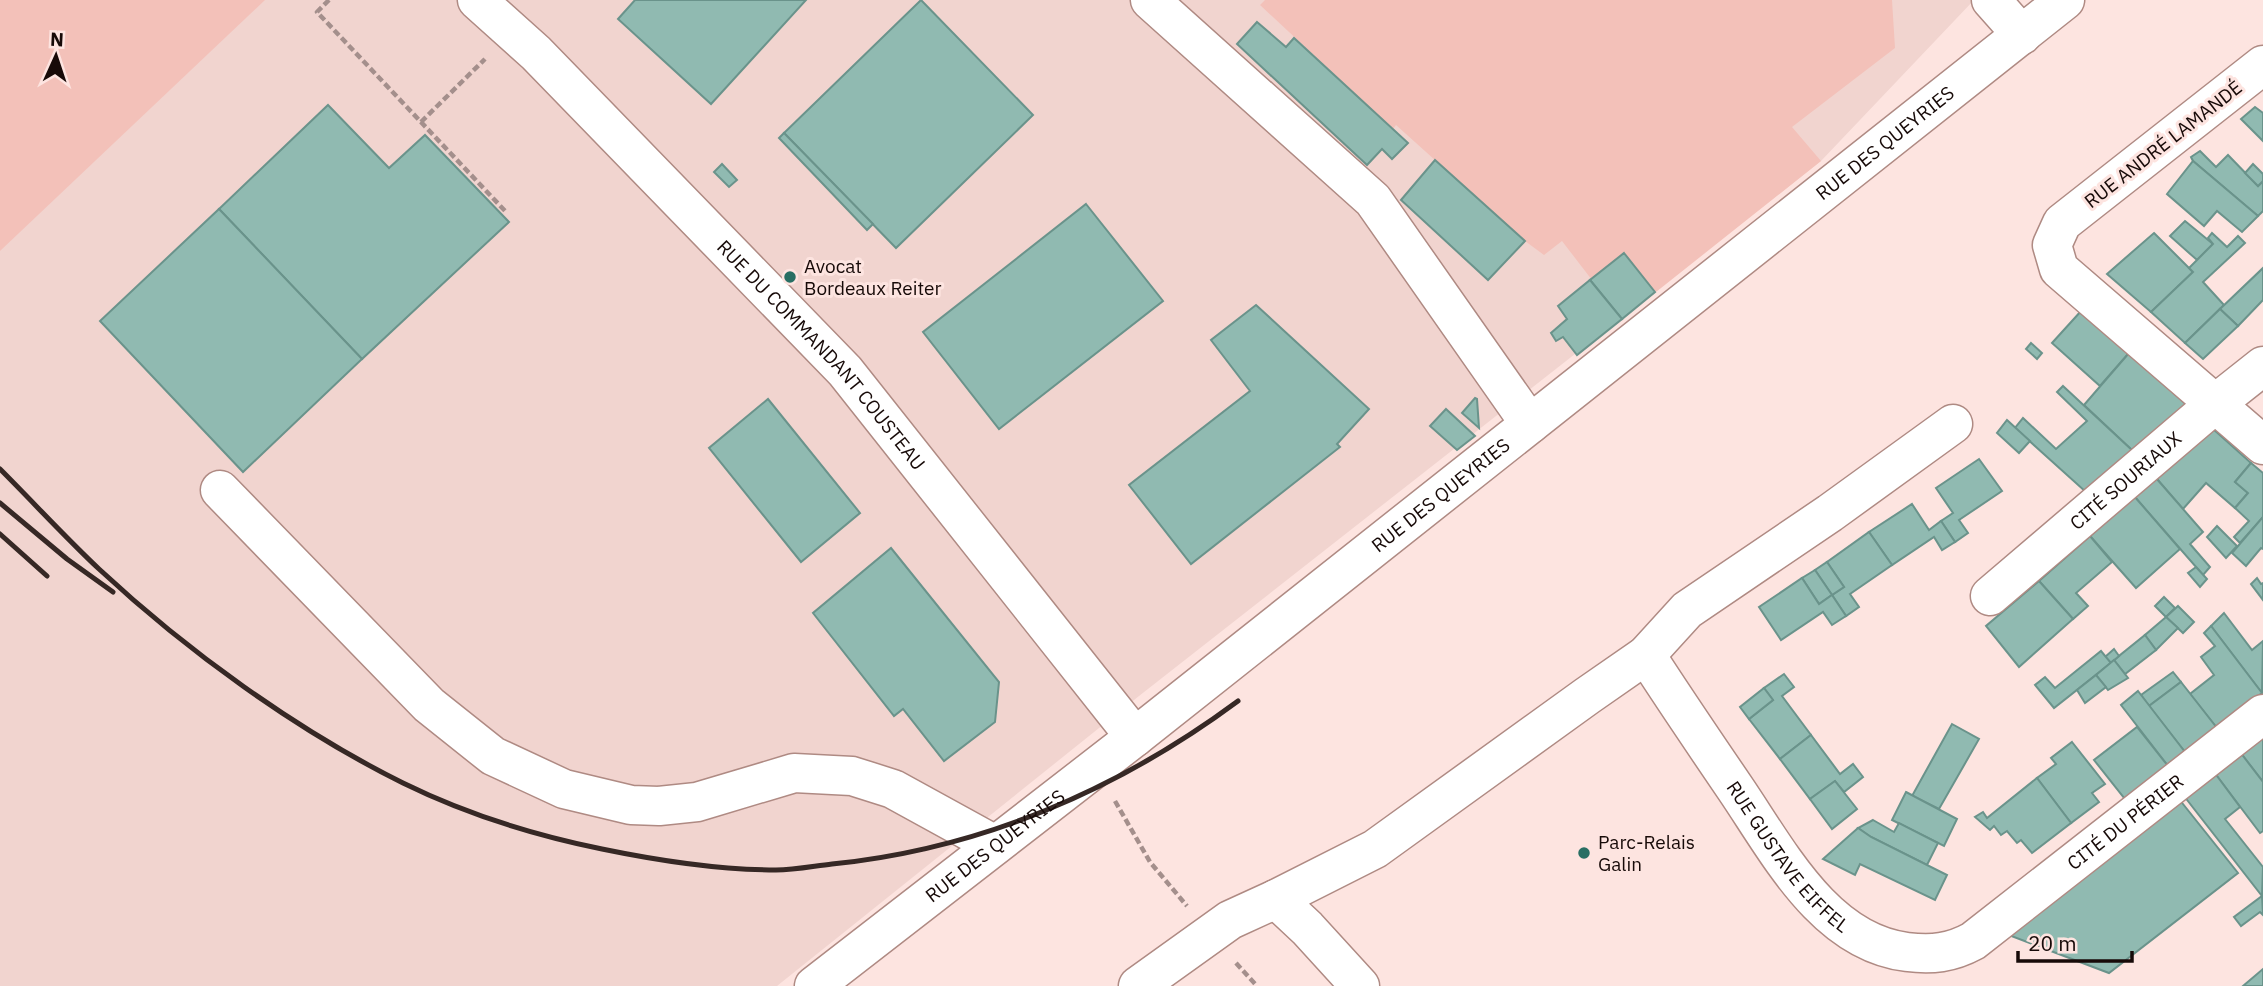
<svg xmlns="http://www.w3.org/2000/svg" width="2263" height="986" font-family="'IBM Plex Sans',sans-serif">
	<rect width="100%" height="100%" fill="#fde4e0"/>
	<polygon fill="#f1d4cf" points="0,0 1974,0 1821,161 1139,696 777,986 0,986"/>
	<g fill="#f3c1b9">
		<polygon points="0,0 265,0 0,251"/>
		<polygon points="1265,0 1892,0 1895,48 1792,127 1821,161 1622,319 1562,241 1544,255 1525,241 1396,125 1393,129 1260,5"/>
	</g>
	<g fill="#90bab1" stroke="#6a938b" stroke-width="2">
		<polygon points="635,0 806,0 711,104 618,19"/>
		<polygon points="921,0 1033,115 896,248 784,133"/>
		<polygon points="1257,22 1286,47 1294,38 1408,143 1392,159 1382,149 1367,165 1237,44"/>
		<polygon points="328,105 389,168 425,135 509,222 362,359 219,209"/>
		<polygon points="2255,107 2263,113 2263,141 2241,119"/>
		<polygon points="784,133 873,224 867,230 779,138"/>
		<polygon points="2200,151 2216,167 2228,155 2258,186 2263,181 2263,211 2258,216 2193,161 2191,157"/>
		<polygon points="1435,160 1525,241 1488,280 1401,200"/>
		<polygon points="2193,161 2258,216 2242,232 2217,211 2204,226 2167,194"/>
		<polygon points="722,164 737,180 729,187 714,172"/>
		<polygon points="2253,164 2263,174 2263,181 2258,186 2245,173"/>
		<polygon points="1086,204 1163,301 999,429 923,332"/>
		<polygon points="219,209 362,359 243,472 100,321"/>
		<polygon points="2185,221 2213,244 2197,260 2170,236"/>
		<polygon points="2154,233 2193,272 2151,312 2107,274"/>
		<polygon points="2212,233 2227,247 2238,236 2245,243 2203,282 2224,305 2185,343 2151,312 2193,272 2189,268 2213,244 2208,238"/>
		<polygon points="1624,253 1655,292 1622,319 1590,280"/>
		<polygon points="2263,268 2263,300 2238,326 2220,309"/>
		<polygon points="1590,280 1622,319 1577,355 1563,337 1556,341 1551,333 1567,319 1558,306"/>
		<polygon points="1256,305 1369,409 1337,444 1340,447 1191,564 1129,485 1250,391 1211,340"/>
		<polygon points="2220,309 2238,326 2203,359 2185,343"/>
		<polygon points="2082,310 2129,353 2100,386 2052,343"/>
		<polygon points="2031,343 2042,353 2037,359 2026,349"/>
		<polygon points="2129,353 2187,405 2134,452 2084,405"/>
		<polygon points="2063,386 2134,452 2087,493 2015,428 2023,418 2056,449 2087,421 2057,392"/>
		<polygon points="1475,398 1477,399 1479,428 1462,413"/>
		<polygon points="768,399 860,513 801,562 709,448"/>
		<polygon points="1446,409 1475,436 1457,450 1430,426"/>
		<polygon points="2007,420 2030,441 2019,453 1997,433"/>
		<polygon points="2212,428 2251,463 2235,482 2248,493 2235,508 2206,483 2183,509 2156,478"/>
		<polygon points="1979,459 2002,491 1959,520 1968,533 1955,542 1941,521 1953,513 1936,488"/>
		<polygon points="2251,463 2263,473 2263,517 2240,543 2234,537 2249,521 2235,508 2248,493 2235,482"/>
		<polygon points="2156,478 2203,532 2190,544 2210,567 2203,575 2134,496"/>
		<polygon points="2134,496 2180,549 2136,588 2090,536"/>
		<polygon points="1912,504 1929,530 1941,521 1955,542 1942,550 1934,537 1892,565 1869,532"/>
		<polygon points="2263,517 2263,549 2261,548 2246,566 2232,553"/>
		<polygon points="2217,526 2237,546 2226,558 2207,537"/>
		<polygon points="1869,532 1892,565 1850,594 1859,607 1846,616 1832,595 1844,587 1827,562"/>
		<polygon points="2090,536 2112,562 2076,593 2088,606 2073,619 2039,581"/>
		<polygon points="891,548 999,682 995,722 944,761 903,709 894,716 813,613"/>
		<polygon points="1827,562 1844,587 1832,595 1815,570"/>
		<polygon points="2196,567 2207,579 2200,587 2188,573"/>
		<polygon points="1815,570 1832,595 1819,604 1802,578"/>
		<polygon points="1802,578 1819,604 1832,595 1846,616 1832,625 1823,612 1781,640 1759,607"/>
		<polygon points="2257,578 2261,584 2263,583 2263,600 2251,584"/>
		<polygon points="2039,581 2073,619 2019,667 1986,626"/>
		<polygon points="2164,597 2175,608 2166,617 2155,606"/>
		<polygon points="2178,606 2194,622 2183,633 2166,617"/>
		<polygon points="2224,613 2252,650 2263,641 2262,693 2211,626"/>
		<polygon points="2166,617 2178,628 2156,650 2145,635"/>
		<polygon points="2211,626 2262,693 2217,728 2190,694 2214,675 2201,657 2215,646 2204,633"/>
		<polygon points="2145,635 2156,650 2125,674 2114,660"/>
		<polygon points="2114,649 2119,656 2111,663 2105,657"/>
		<polygon points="2101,651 2111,663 2054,708 2035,685 2045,677 2055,688"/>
		<polygon points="2114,660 2128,678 2108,690 2096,675"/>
		<polygon points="2173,672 2181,682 2149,706 2141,695"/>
		<polygon points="1784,674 1794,687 1782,696 1811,735 1780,759 1749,719 1773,700 1764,688"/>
		<polygon points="2096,675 2106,687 2085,703 2077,690"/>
		<polygon points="2181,682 2217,728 2185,752 2149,706"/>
		<polygon points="1764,688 1773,700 1749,719 1740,707"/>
		<polygon points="2138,691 2185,752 2168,766 2121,705"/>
		<polygon points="1952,724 1979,739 1939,809 1912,796"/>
		<polygon points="2137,727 2168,766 2125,799 2094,760"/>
		<polygon points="2263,734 2263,782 2240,752"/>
		<polygon points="1811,735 1840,774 1853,764 1863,777 1844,792 1835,781 1810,799 1780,759"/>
		<polygon points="2072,742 2105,784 2092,793 2099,802 2071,823 2037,778 2056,764 2051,758"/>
		<polygon points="2240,752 2263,782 2263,831 2260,833 2214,772"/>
		<polygon points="2214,772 2240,807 2225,819 2263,867 2262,896 2184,796"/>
		<polygon points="2037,778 2071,823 2032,853 2021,840 2017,843 2007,831 2001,835 1994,826 1990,830 1975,817 1983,812 1987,818"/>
		<polygon points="1835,781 1857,809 1832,829 1810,799"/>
		<polygon points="1906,792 1957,819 1944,846 1892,820"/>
		<polygon points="2179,799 2238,873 2109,973 2006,934"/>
		<polygon points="1873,820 1894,832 1899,823 1938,843 1927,865 1871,837 1858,828"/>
		<polygon points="1858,828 1871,837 1947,875 1935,900 1860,864 1855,875 1823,859"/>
		<polygon points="2262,896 2263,915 2260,912 2241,926 2234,917"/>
		<polygon points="2263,969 2263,986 2243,986"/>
	</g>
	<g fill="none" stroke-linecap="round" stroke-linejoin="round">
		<g stroke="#af8a83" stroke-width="41">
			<g id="minor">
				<path id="s1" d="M477 0 536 53 845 371 1135 737"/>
				<polyline points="1150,0 1373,200 1530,424"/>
				<polyline points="1991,0 2022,35"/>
				<polyline points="2263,65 2062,223 2052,245 2059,269 2263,445"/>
				<polyline points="220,490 429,705 493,756 564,789 631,805 659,806 697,802 794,773 852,776 893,789 995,845"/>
				<path id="s2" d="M1990 596 2215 404 2263 366"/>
				<path id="s3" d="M1646 655C1675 700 1705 744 1735 788 1778 851 1824 942 1907 952 1932 955 1951 953 1973 941L2263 714"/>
				<path id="s4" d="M814 986 1135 737 2065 0"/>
				<polyline points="1138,986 1230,920 1276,899"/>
				<polyline points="1360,986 1307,928 1276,899 1375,849 1587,696 1646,655 1687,610 1830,513 1953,424"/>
			</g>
		</g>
		<g stroke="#a48f8c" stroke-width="4.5" stroke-dasharray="7 3.5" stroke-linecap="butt">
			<polyline points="329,0 317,12 507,213"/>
			<polyline points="421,122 485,59"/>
			<polyline points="1115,801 1150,862 1187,906"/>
			<polyline points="1236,963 1257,986"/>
		</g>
		<use href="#minor" stroke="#fff" stroke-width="38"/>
		<g stroke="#362825" stroke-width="5">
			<path d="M0 469C33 502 65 537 99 569 186 650 296 730 403 783 466 814 533 835 602 849 660 861 717 870 776 870 795 870 814 866 832 864 981 849 1118 790 1238 701"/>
			<polyline points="0,503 67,559 113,592"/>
			<polyline points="0,534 47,576"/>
		</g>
	</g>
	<g fill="#286e63" stroke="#fde4e0" stroke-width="2.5">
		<circle cx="790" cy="277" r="7"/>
		<circle cx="1584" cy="853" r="7"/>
	</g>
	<g text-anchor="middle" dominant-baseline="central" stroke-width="6" stroke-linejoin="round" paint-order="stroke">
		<g font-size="19" fill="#170a08" stroke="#fde4e0">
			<text stroke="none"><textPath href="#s4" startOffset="1363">RUE DES QUEYRIES</textPath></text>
			<text transform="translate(2163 144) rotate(-38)">RUE ANDRÉ LAMANDÉ</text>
			<text stroke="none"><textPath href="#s1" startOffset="495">RUE DU COMMANDANT COUSTEAU</textPath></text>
			<text stroke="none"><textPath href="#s2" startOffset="178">CITÉ SOURIAUX</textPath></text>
			<text stroke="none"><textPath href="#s4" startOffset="796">RUE DES QUEYRIES</textPath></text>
			<text stroke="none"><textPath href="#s3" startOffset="667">CITÉ DU PÉRIER</textPath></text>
			<text stroke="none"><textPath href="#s4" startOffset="229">RUE DES QUEYRIES</textPath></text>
			<text stroke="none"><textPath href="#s3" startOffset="247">RUE GUSTAVE EIFFEL</textPath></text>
		</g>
		<g font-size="19" fill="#170a08" stroke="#fde4e0" text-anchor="start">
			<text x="804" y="266">Avocat<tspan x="804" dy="22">Bordeaux Reiter</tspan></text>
			<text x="1598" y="842">Parc-Relais<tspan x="1598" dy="22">Galin</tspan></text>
		</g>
	</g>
	<g transform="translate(56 56) rotate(3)" stroke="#fde4e0" stroke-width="5" paint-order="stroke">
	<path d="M0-5L12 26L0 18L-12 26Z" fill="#170a08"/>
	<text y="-10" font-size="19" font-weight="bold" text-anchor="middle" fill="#170a08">N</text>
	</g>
	<path d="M2018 951v10h114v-10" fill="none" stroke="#170a08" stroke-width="3.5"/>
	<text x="2028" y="951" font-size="21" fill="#170a08" stroke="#fde4e0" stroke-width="5" paint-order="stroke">20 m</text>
</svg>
